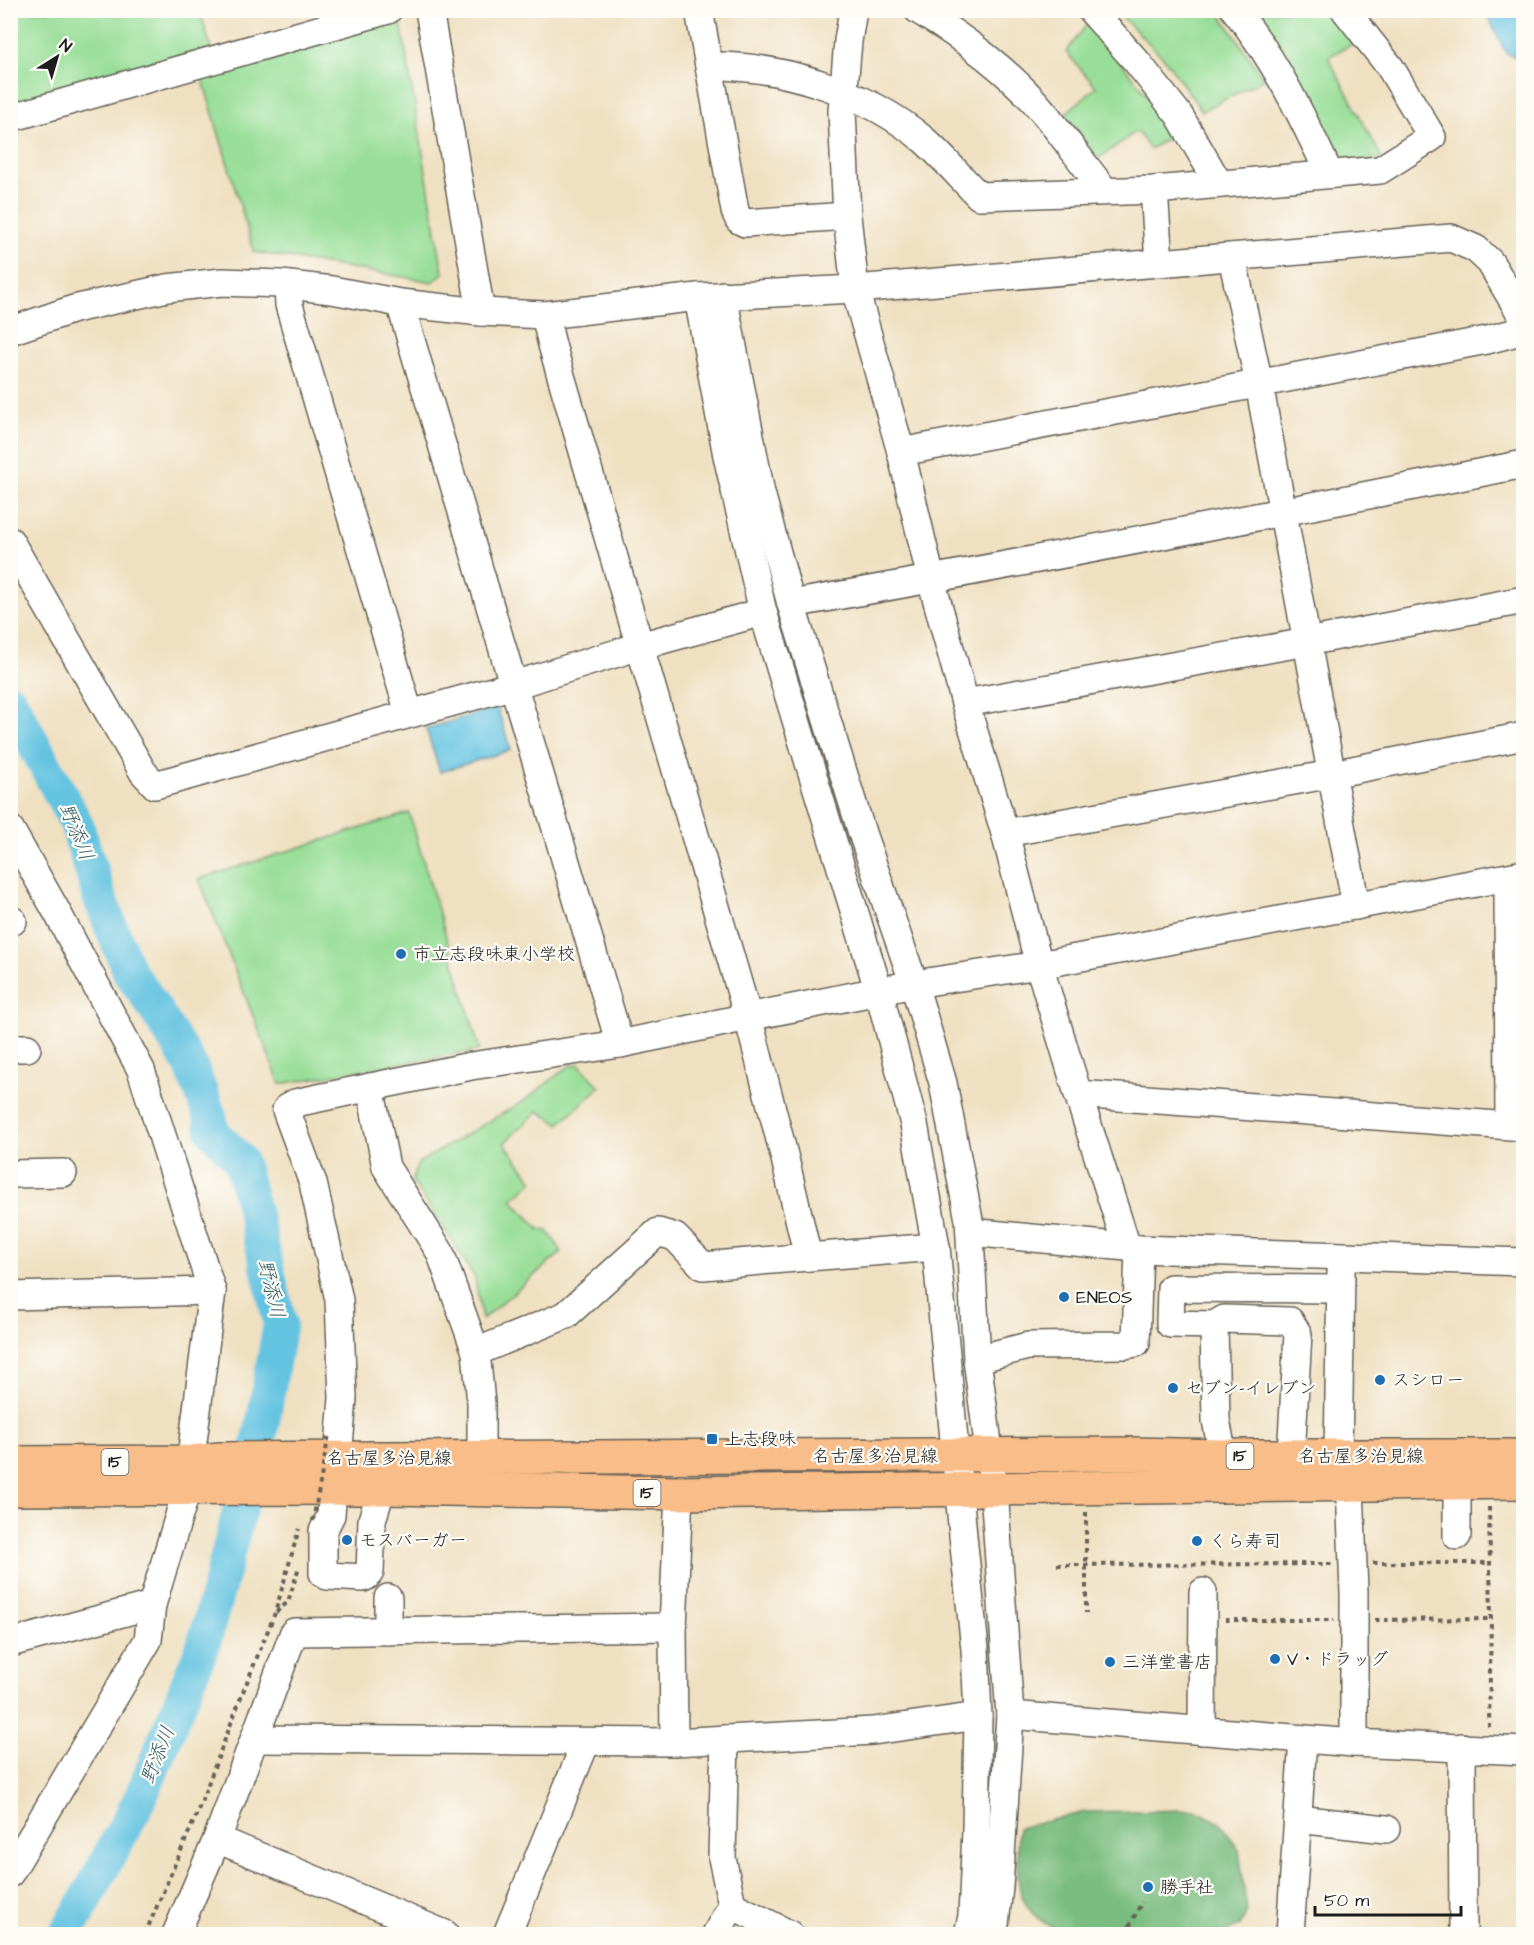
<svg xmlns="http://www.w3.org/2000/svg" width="1534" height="1945" font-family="'Architects Daughter','Klee One',sans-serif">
	<rect width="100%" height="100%" fill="#fdfcf7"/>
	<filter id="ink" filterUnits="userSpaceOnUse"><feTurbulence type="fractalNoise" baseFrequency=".0167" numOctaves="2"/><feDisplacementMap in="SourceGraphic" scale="12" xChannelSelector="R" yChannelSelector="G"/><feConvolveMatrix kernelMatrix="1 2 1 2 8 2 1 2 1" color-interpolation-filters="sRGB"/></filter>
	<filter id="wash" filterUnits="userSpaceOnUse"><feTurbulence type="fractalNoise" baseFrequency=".008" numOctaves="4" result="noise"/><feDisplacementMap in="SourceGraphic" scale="24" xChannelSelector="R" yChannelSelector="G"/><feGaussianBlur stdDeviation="1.35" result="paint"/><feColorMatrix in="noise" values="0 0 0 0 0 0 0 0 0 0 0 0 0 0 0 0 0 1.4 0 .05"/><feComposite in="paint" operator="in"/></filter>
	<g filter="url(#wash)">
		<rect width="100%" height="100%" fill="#efe0c1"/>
		<g fill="#98de98" stroke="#5a7d5a" stroke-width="1.5">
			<polygon points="11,11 200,11 211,48 11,107"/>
			<polygon points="1116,11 1218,11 1264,79 1202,111 1164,58"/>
			<polygon points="1250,11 1338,11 1361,39 1328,57 1382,158 1341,163 1292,66"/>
			<polygon points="400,17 443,273 433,282 254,252 199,67"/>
			<polygon points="1087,24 1112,51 1177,133 1150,149 1137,131 1098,159 1065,114 1096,87 1066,52"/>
			<polygon points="409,813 480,1050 280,1084 199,879"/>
			<polygon points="579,1064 600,1087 559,1124 538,1111 504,1143 533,1181 512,1200 540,1230 548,1231 562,1252 482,1319 475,1278 451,1239 412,1181 418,1163 524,1101 569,1066"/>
		</g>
		<path fill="#7abd80" stroke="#4b6c4e" stroke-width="1.5" d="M1194 1810 1221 1823 1239 1850 1247 1911C1243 1925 1234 1930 1221 1934H1088L1083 1928 1069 1933C1010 1917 1017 1877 1018 1828L1085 1812Z"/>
		<g fill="#63c3e1" stroke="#40707e" stroke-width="1.5">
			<polygon points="1485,11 1523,11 1523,60 1506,53"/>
			<polygon points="497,707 511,750 440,772 426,729"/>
		</g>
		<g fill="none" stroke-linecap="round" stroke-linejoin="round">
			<polyline stroke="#63c3e1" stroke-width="34" points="10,700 77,825 100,899 130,974 144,992 191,1066 210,1116 212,1131 240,1160 255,1215 280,1323 262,1427 203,1646 140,1799 79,1912 65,1934"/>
		</g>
	</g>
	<g filter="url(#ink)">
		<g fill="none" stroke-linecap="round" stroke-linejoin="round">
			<g stroke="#666156" stroke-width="30">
				<g id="minor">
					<polyline points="429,10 481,312"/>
					<polyline points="699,10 735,211 739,220 745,223 847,216"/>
					<polyline points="853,10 848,41 842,111 847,216 855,289 901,452 931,579 965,703 1005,833 1039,965 1078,1094 1524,1127"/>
					<path d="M918 10C965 39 1011 72 1046 115 1066 140 1085 166 1105 191"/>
					<polyline points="1091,10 1137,62 1179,115 1219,184"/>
					<path d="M1235 10C1275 59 1302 116 1329 173"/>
					<path d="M709 66C782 65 867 92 924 140 943 157 961 178 979 196L1154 190 1380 170 1432 137 1390 67 1345 10"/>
					<polyline points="10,118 388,10"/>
					<polyline points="1154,190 1159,262"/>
					<polyline points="1232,257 1259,384 1356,906"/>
					<polyline points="288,285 289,305 409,713"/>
					<polyline points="723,295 761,493 791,604 862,833 914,984 943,1083 969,1220 977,1359 994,1490 1010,1715 999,1887 994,1934"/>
					<polyline points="698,297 727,456 763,612 879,992 914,1124 936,1247 964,1546 975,1649 978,1716 976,1831 972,1916 968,1934"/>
					<polyline points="400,303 620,1044"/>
					<polyline points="545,315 552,345 748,1017 785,1159 808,1257 936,1247"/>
					<polyline points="10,331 74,309 167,288 222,282 281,284 332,290 400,303 481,312 545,315 698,297 855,289 1451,238 1476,249 1490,262 1524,319"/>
					<polyline points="901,452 1487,340 1524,330"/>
					<polyline points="10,541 143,772 155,785 514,685 640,646 763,612"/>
					<path d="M791 604C1036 561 1280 513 1524 464"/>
					<polyline points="965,703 1307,642 1524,600"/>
					<polyline points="10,829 57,912 141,1070 212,1291 187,1489 152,1605 148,1640 10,1873"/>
					<polyline points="1005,833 1332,774 1524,736"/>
					<polyline points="1508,878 1509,1125"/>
					<polyline points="10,921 13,921"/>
					<polyline points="10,1048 27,1048"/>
					<polyline points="370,1087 386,1167 440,1252 476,1352 481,1403 481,1458"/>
					<polyline points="1078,1094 1127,1247 1139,1249 1524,1262"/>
					<polyline points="10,1174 63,1173"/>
					<polyline points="970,1232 1127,1247"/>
					<polyline points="10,1296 212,1291"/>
					<polyline points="1214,1325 1170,1324 1171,1288 1340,1289"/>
					<polyline points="476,1352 566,1315 658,1232 675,1237 703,1266 808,1257"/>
					<polyline points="977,1359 1028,1346 1125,1345 1136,1343 1139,1249"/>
					<polyline points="1223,1456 1216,1420 1214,1325 1224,1319 1290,1321 1298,1334 1291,1456"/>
					<polyline points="1338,1456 1341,1272"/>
					<polyline points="338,1458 343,1398 339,1300 313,1183 286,1110 288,1107 295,1103 471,1066 620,1044 748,1017 914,984 1039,965 1524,874"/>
					<polyline points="1457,1483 1457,1536"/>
					<polyline points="1350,1485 1354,1593 1354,1743"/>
					<polyline points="333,1488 331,1515 323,1531 323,1573 327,1576 363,1578 367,1576 370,1572 372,1520 382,1488"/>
					<polyline points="388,1598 388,1631"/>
					<polyline points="10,1643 152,1605"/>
					<polyline points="1010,1715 1354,1743 1524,1751"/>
					<polyline points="1202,1731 1203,1592"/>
					<polyline points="256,1739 674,1742 873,1731 978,1716"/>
					<polyline points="674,1742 673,1627 679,1493"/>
					<polyline points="1462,1747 1463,1934"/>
					<polyline points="1298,1819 1386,1829"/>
					<polyline points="217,1839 445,1934"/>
					<polyline points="732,1905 789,1934"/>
					<polyline points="176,1934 217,1839 294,1632 673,1627"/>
					<polyline points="507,1934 586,1742"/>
					<polyline points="716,1934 732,1905 722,1858 725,1739"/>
					<polyline points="1290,1934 1303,1739"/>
				</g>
			</g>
			<g stroke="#666156" stroke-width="36">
				<g id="major">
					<polyline points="10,1463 191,1462 220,1459 1132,1454 1223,1456 1524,1456"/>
					<polyline points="10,1489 382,1488 679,1493 1524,1482"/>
				</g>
			</g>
			<g stroke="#666156" stroke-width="4" stroke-dasharray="4.5 4.5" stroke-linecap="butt">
				<polyline points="1489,1507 1491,1619 1489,1727"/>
				<polyline points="1086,1512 1086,1613"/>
				<polyline points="1373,1563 1490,1563"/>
				<polyline points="1057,1565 1333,1564"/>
				<polyline points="276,1612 288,1602 299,1567"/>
				<polyline points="1225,1620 1334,1620"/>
				<polyline points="1375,1620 1491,1619"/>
				<polyline points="145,1934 195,1818 243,1692 275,1613 299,1529"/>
				<polyline points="1125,1934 1142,1902"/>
			</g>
			<use href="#minor" stroke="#fff" stroke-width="27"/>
			<use href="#major" stroke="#f8bd88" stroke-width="33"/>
			<polyline stroke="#666156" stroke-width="4" stroke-dasharray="4.5 4.5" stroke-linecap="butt" points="313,1521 329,1434"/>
		</g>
	</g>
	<g fill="#1f6fb2" stroke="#fdfcf7" stroke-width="2">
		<circle cx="401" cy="954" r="6"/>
		<circle cx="1064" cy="1297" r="6"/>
		<circle cx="1380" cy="1380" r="6"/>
		<circle cx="1173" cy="1388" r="6"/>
		<rect x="706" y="1433" width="12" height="12" rx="3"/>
		<circle cx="347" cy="1540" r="6"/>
		<circle cx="1197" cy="1541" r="6"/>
		<circle cx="1275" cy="1659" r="6"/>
		<circle cx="1110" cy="1662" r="6"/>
		<circle cx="1148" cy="1887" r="6"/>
	</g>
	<g text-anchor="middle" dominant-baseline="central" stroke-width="4.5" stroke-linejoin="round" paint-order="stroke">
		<g fill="#fdfcf7" stroke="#605f5e" stroke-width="1.5">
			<rect x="1226.5" y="1443" width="27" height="26" rx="4.5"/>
			<rect x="101.5" y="1449" width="27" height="26" rx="4.5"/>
			<rect x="633.5" y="1480" width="27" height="26" rx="4.5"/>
		</g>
		<g font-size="16" font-weight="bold" fill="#1c1c1c">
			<text x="1240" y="1456">15</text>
			<text x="115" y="1462">15</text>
			<text x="647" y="1493">15</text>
		</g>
		<g font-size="18" fill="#1c1c1c" stroke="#fdfcf7" text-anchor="start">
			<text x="413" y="954">市立志段味東小学校</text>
			<text x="1076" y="1297">ENEOS</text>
			<text x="1392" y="1380">スシロー</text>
			<text x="1185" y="1388">セブン-イレブン</text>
			<text x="724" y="1439">上志段味</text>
			<text x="359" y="1540">モスバーガー</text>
			<text x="1209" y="1541">くら寿司</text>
			<text x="1287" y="1659">V・ドラッグ</text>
			<text x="1122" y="1662">三洋堂書店</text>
			<text x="1160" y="1887">勝手社</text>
		</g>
		<g font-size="18" fill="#1c1c1c" stroke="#fdfcf7">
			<text x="875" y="1456">名古屋多治見線</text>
			<text x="1361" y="1456">名古屋多治見線</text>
			<text x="389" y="1458">名古屋多治見線</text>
		</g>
		<g font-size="20" font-style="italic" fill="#385f6b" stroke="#fdfcf7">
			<text transform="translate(76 832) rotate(68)">野添川</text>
			<text transform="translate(271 1289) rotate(77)">野添川</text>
			<text transform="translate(158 1755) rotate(-68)">野添川</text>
		</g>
	</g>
	<rect width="1534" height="1945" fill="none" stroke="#fdfcf7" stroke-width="36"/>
	<g transform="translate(57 57) rotate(37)" stroke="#fdfcf7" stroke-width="4.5" paint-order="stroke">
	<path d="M0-4.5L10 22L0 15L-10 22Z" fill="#1c1c1c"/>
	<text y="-9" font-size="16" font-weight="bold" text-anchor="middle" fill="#1c1c1c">N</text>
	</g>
	<path d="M1315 1906v9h146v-9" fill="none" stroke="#1c1c1c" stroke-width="3"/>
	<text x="1324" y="1906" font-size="18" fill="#1c1c1c" stroke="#fdfcf7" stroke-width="4.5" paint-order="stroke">50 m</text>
</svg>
